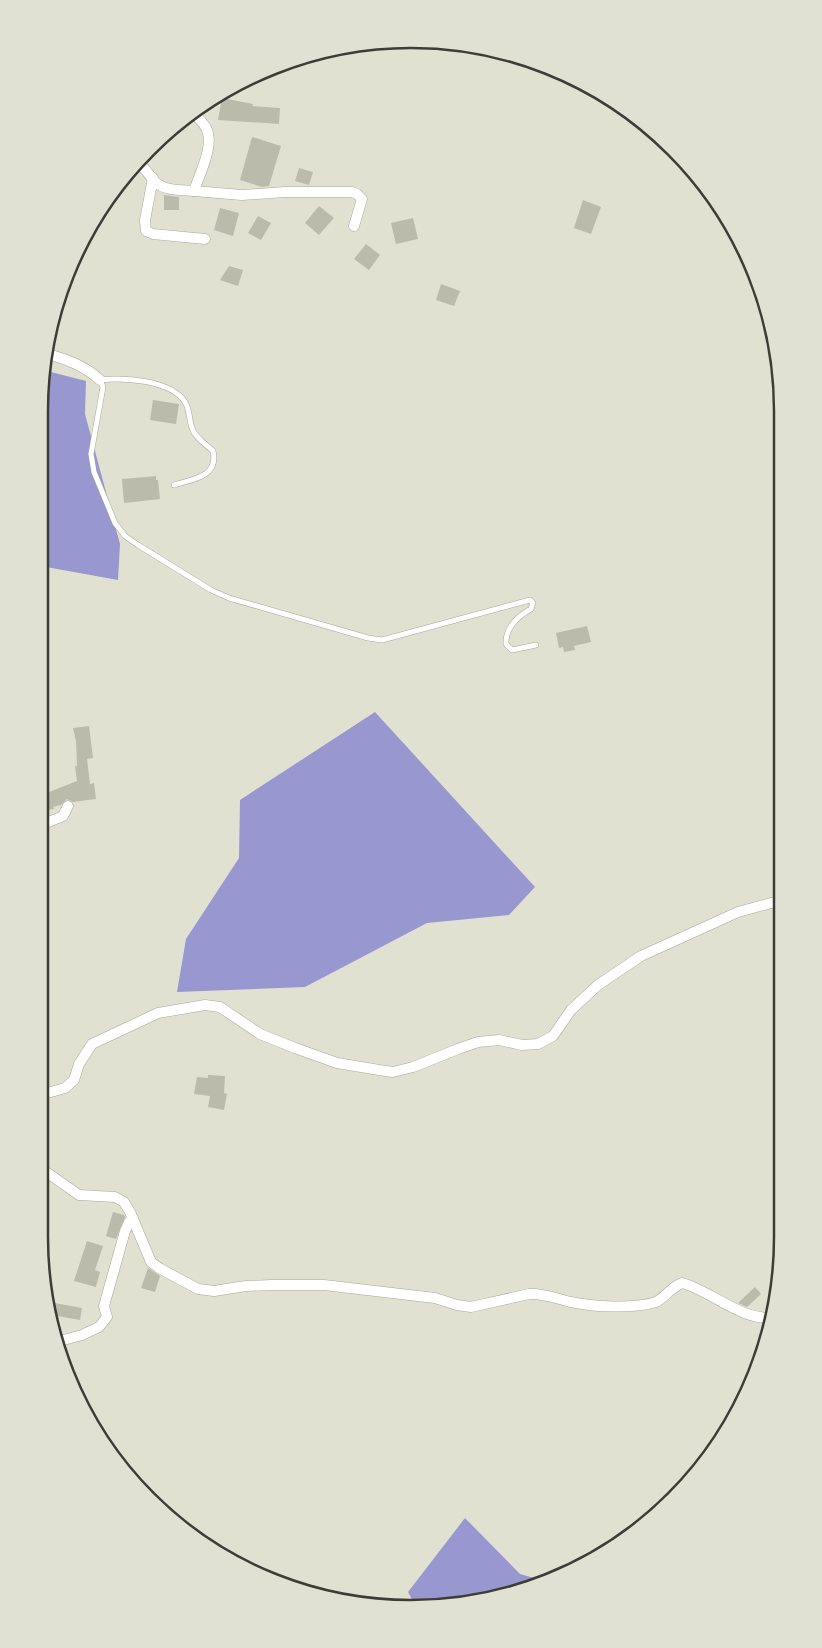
<svg xmlns="http://www.w3.org/2000/svg" width="822" height="1648" font-family="'Open Sans',sans-serif">
	<rect width="100%" height="100%" fill="#e1e1d2"/>
	<g fill="#9897d0">
		<polygon points="43,370 86,381 85,414 120,544 118,580 46,567 39,531 39,411"/>
		<polygon points="375,712 535,887 509,915 427,923 305,987 177,992 186,939 239,858 240,800"/>
		<polygon points="465,1518 520,1574 544,1581 459,1606 415,1605 408,1592"/>
	</g>
	<g fill="#babbab">
		<polygon points="222,98 253,104 252,106 280,108 279,124 218,120"/>
		<polygon points="252,137 281,146 269,186 262,187 240,180"/>
		<polygon points="299,168 313,172 309,185 295,181"/>
		<polygon points="164,195 179,197 179,210 164,210"/>
		<polygon points="583,200 601,207 591,234 574,228"/>
		<polygon points="319,206 334,218 319,235 305,223"/>
		<polygon points="220,208 239,213 233,236 214,230"/>
		<polygon points="258,216 271,223 261,240 248,233"/>
		<polygon points="413,218 418,239 396,244 391,223"/>
		<polygon points="366,244 380,255 369,270 354,259"/>
		<polygon points="229,266 243,270 238,286 220,280"/>
		<polygon points="441,284 460,291 454,306 436,300"/>
		<polygon points="153,400 179,404 176,424 150,420"/>
		<polygon points="156,476 156,480 158,480 160,499 124,503 122,479"/>
		<polygon points="587,626 591,642 574,646 575,650 564,652 563,647 559,648 556,633"/>
		<polygon points="89,726 93,758 87,759 90,784 94,783 96,799 73,802 67,799 61,805 53,807 54,809 39,811 39,793 49,792 77,781 75,766 77,766 76,741 73,728"/>
		<polygon points="208,1075 225,1076 224,1093 227,1094 224,1110 208,1107 210,1096 194,1094 197,1077 208,1078"/>
		<polygon points="113,1212 124,1215 125,1217 116,1239 106,1236"/>
		<polygon points="87,1241 103,1246 95,1270 100,1272 96,1287 74,1281"/>
		<polygon points="148,1268 160,1276 155,1292 141,1288"/>
		<polygon points="755,1287 761,1294 747,1307 738,1303"/>
		<polygon points="49,1302 82,1308 80,1320 52,1315"/>
	</g>
	<g fill="none" stroke-linecap="round" stroke-linejoin="round">
		<g stroke="#a7a899" stroke-width="6">
			<path id="service" d="M174 485C193 479 219 477 213 451 206 444 195 438 192 428 189 420 190 410 185 402 171 380 123 377 100 380L103 387 91 454 94 472 115 523 125 536 138 545 211 590 229 598 368 638 382 640 530 600 533 603 531 609C518 616 505 628 506 644L512 650 536 645"/>
		</g>
		<g stroke="#a7a899" stroke-width="11">
			<g id="minor">
				<path d="M136 162C146 167 148 175 155 182 165 191 181 190 194 191 199 175 214 147 207 130 205 124 197 117 192 111"/>
				<polyline points="153,178 145,220 146,231 153,234 205,239"/>
				<polyline points="194,191 242,195 285,192 352,192 357,194 362,199 354,226"/>
				<path d="M45 353C65 359 84 365 100 380"/>
				<polyline points="39,826 63,816 68,806"/>
				<polyline points="39,1090 51,1092 65,1088 74,1080 79,1064 92,1044 158,1013 205,1005 220,1007 260,1034 295,1048 337,1063 379,1070 393,1072 413,1067 458,1049 478,1042 499,1040 522,1045 538,1044 553,1036 571,1010 598,985 641,956 738,912 782,900"/>
				<path d="M39 1167 79 1195 115 1197 124 1202 130 1212 151 1262 159 1268 198 1289 214 1291 246 1286 272 1285H324L435 1298 457 1305 471 1307 529 1294C544 1293 557 1299 571 1302 593 1307 634 1309 656 1302 666 1297 671 1287 682 1283 710 1290 744 1323 774 1317"/>
				<polyline points="39,1214 41,1203 39,1185"/>
				<polyline points="56,1342 82,1335 99,1327 107,1317 104,1306 125,1231 129,1222 133,1219"/>
			</g>
		</g>
		<use href="#service" stroke="#fff" stroke-width="5"/>
		<use href="#minor" stroke="#fff" stroke-width="10"/>
	</g>
	<path d="M0 0H822V1648H0ZM411 48H411A363 363 0 0 1 774 411V1237A363 363 0 0 1 411 1600H411A363 363 0 0 1 48 1237V411A363 363 0 0 1 411 48Z" fill="#e0e1d2" fill-rule="evenodd"/>
	<path fill="none" stroke="#3d3d37" stroke-width="2.5" d="M411 48H411A363 363 0 0 1 774 411V1237A363 363 0 0 1 411 1600H411A363 363 0 0 1 48 1237V411A363 363 0 0 1 411 48Z"/>
</svg>
